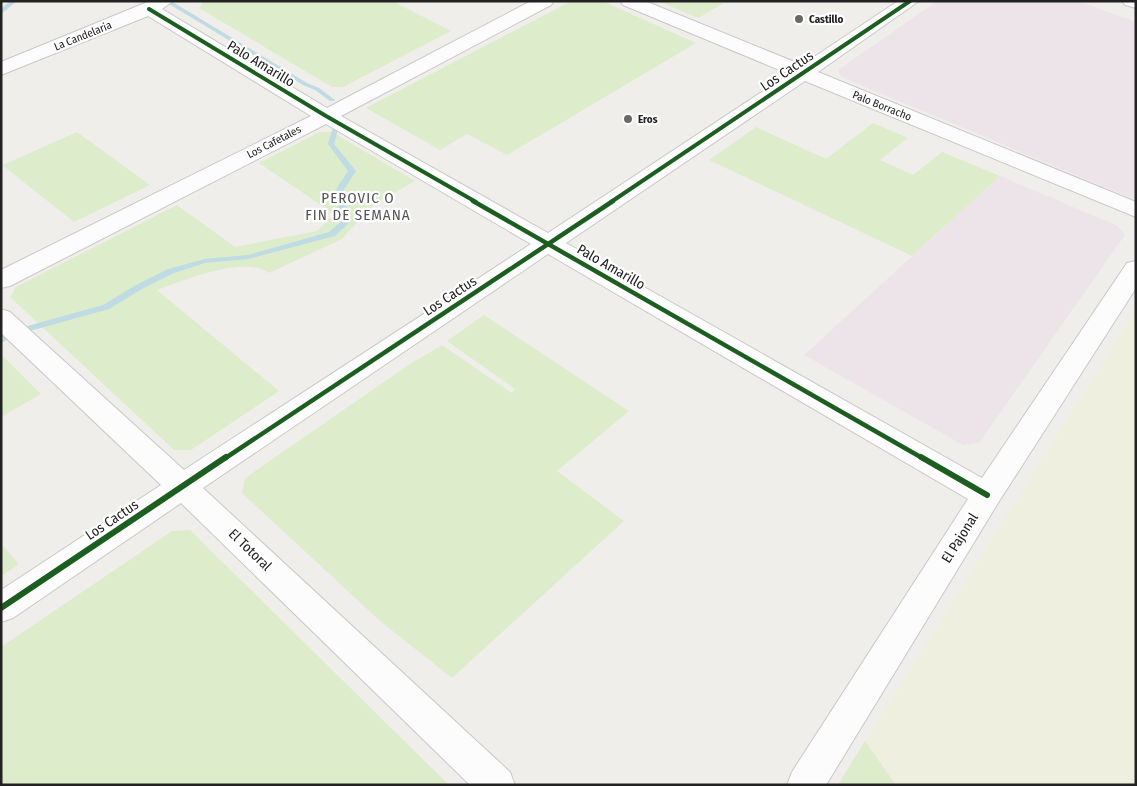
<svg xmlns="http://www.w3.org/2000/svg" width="1137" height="786" font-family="'Fira Sans Condensed',sans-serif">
	<rect width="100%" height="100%" fill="#f0eeeb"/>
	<g fill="#ede4e9">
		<polygon points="937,1 1078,1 1136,22 1136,200 841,77 838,70"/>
		<polygon points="1000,176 1118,226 1125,235 979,443 963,445 804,355"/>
	</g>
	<polygon fill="#efefdf" points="1136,309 1136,785 896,785 865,741"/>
	<g fill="#ddeccb">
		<polygon points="204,1 392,1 451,31 343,87 332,87 199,8"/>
		<polygon points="571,1 602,1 696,43 507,155 467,134 440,150 366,108"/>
		<polygon points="658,1 728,1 698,18"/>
		<polygon points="873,123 908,138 880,160 913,175 942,152 1000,176 912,256 709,160 756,127 826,159"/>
		<polygon points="77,132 150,185 74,222 1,164 3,165"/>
		<path d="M320 132H332L415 181 373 205 342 239 269 273C244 255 184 280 157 290L279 391 191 450H174L10 297 16 287 177 205 235 247 317 231 334 214 259 163Z"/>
		<polygon points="484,315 629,411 557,471 624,521 452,678 380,621 242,493 245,478 410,364 442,345 512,393 515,389 447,341"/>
		<polygon points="1,354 41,394 1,417"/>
		<polygon points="190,530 449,785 1,785 1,647 172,531"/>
		<polygon points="1,544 19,564 1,576"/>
		<polygon points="865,741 896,785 838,785"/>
	</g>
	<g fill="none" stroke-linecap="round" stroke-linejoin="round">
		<g fill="#bfdbe3" fill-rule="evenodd">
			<polygon points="10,1 17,1 1,14 1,9"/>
			<polygon points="164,1 171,1 307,83 319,88 335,100 334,101 330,101 315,90 303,85"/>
			<polygon points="335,128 338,130 334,144 356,171 341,194 350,214 349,223 335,236 248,259 205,263 174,273 142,289 109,309 19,334 1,343 1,336 13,330 103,305 136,285 168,269 205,259 248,255 329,232 341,222 342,214 333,194 348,171 328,144 332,130"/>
		</g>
		<g stroke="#c9c8c7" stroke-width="2">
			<g id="minor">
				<polygon points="150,1 173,1 162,9 327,108 531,1 554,1 551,5 341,116 548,233 789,74 623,5 620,1 645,1 802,65 898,1 919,1 818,72 1136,202 1136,217 805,81 566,243 982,478 1127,263 1136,261 1136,288 998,503 826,785 787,785 792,772 968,499 548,254 203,488 510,772 515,785 470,785 181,503 13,618 1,622 1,590 161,485 1,333 1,309 10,312 184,470 531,244 326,124 10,286 1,288 1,270 311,116 148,16 1,75 1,62"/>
				<polygon points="1122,1 1136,1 1136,8 1125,5"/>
			</g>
		</g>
		<use href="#minor" fill="#fdfcfc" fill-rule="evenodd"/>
		<g stroke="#fff" stroke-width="6">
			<g id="cycleway-far2">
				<polyline points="149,9 326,116 476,202"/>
				<polyline points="611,202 910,1"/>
			</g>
		</g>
		<g stroke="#fff" stroke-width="8">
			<g id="cycleway-far1">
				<polyline points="473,201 924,459"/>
				<polyline points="224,459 613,201"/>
			</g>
		</g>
		<g stroke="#fff" stroke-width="9">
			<g id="cycleway">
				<polyline points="921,457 987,495"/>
				<polyline points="1,608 226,457"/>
			</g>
		</g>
		<use href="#cycleway-far2" stroke="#1b5e20" stroke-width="4"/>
		<use href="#cycleway-far1" stroke="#1b5e20" stroke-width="4.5"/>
		<use href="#cycleway" stroke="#1b5e20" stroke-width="6"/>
	</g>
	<g fill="#6a6968" stroke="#fff" stroke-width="2">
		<circle cx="799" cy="19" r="5"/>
		<circle cx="628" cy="119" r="5"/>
	</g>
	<g text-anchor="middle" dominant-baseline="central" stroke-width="4.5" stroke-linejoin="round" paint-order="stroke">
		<g font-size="11" font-weight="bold" fill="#222" stroke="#fff" text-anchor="start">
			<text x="809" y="19">Castillo</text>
			<text x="638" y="119">Eros</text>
		</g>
		<g font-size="11" fill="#222" stroke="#fff">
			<text transform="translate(83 36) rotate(-22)">La Candelaria</text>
			<text transform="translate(882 106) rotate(22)">Palo Borracho</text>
			<text transform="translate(274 142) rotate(-27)">Los Cafetales</text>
		</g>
		<g font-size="14" fill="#222" stroke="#fff">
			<text transform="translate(261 64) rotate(31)">Palo Amarillo</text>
			<text transform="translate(787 71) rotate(-34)">Los Cactus</text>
			<text transform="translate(611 267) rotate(30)">Palo Amarillo</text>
			<text transform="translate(450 296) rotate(-33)">Los Cactus</text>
			<text transform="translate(112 520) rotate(-34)">Los Cactus</text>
			<text transform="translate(960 538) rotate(-58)">El Pajonal</text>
			<text transform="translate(250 550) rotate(44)">El Totoral</text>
		</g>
		<g font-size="15" letter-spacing="1" fill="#555" stroke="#fff">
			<text x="358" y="198">PEROVIC O<tspan x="358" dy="17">FIN DE SEMANA</tspan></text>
		</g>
	</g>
	<rect width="1137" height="786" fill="none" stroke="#222222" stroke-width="5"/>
</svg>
